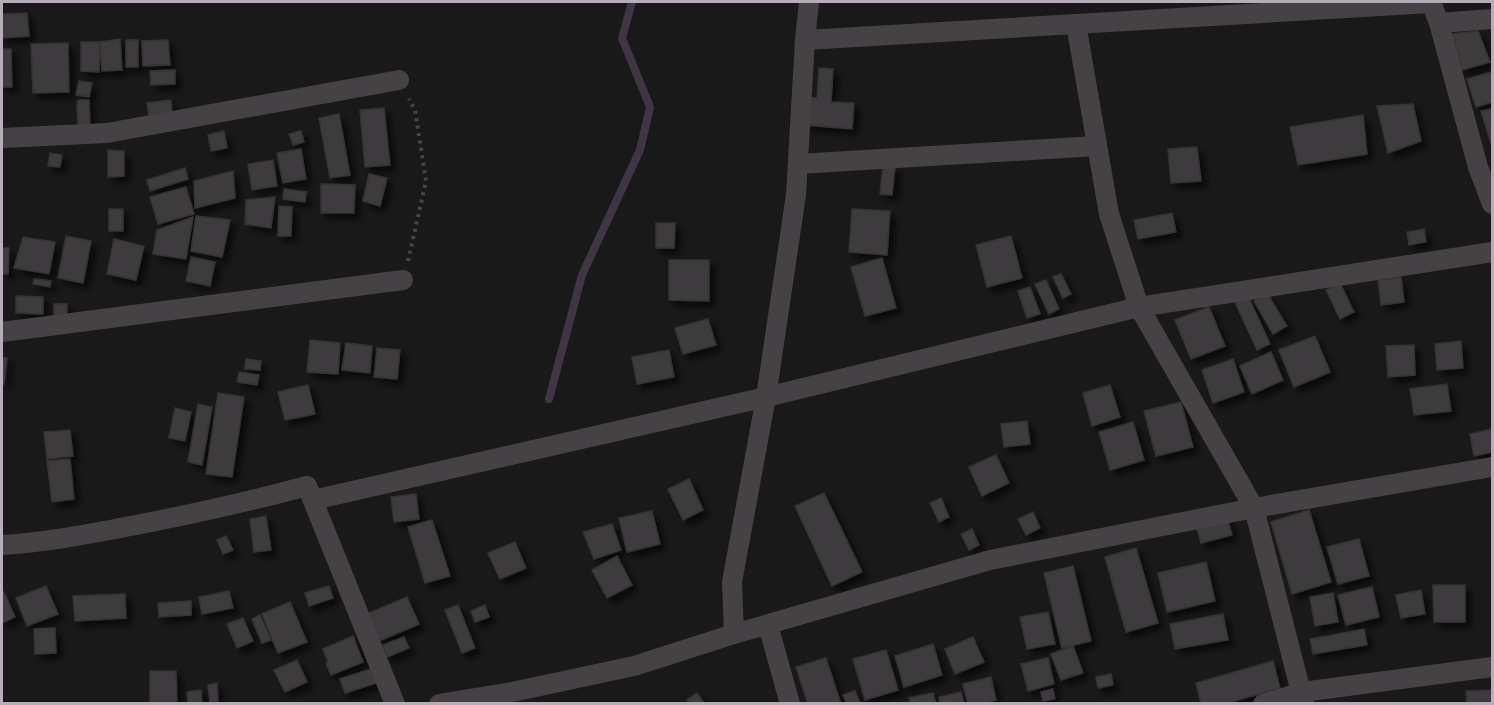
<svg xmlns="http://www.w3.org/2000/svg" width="1494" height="705" font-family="'IBM Plex Sans',sans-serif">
	<defs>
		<filter id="shadow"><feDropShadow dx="5.5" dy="5.5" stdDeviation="3" flood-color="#0009"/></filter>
	</defs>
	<rect width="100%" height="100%" fill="#1a191a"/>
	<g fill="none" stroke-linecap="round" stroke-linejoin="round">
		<polyline stroke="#3f3544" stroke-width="8" points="549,399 582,275 640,150 650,107 622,38 632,2"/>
	</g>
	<g fill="#3e3b3e" stroke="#363335" stroke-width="1.5" filter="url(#shadow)">
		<polygon points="27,13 29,36 2,38 2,14"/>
		<polygon points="1478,31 1490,62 1462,70 1453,34"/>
		<polygon points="120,39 122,70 102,71 100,42"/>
		<rect x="126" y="40" width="12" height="27"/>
		<polygon points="168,40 170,65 143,66 142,41"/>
		<polygon points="81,42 100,42 99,72 81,71"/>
		<polygon points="68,43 69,92 33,93 31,44"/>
		<polygon points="2,49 11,49 12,87 2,87"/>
		<polygon points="819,68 833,69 831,102 854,103 852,129 804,125 806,97 817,98"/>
		<polygon points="175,70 175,84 151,85 150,71"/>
		<polygon points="1492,72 1492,102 1476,107 1467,79"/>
		<polygon points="79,81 92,83 89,97 76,95"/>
		<polygon points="78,100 89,100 90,125 78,125 77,106"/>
		<polygon points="171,100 172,113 149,116 147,103"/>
		<polygon points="1413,104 1421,141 1388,153 1377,106"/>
		<polygon points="384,108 390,165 365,167 360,110"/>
		<polygon points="1492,109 1492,147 1481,111"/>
		<polygon points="339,114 350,175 330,178 319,118"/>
		<polygon points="1363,115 1367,154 1298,165 1290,127"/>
		<polygon points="224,131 227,148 211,151 208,135"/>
		<polygon points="301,131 304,142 293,145 289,134"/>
		<polygon points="1197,147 1201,181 1171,183 1168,149"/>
		<polygon points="301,149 306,179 283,183 277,153"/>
		<polygon points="108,150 124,151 124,176 108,177"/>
		<polygon points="50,153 62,155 60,167 48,166"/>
		<polygon points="273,160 277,186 252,190 248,164"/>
		<polygon points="883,166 895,167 892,195 880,194"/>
		<polygon points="185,168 188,179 150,191 147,180"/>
		<polygon points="233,171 235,198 195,208 194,181"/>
		<polygon points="369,174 387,178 380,206 363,201"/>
		<polygon points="321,184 355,185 354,213 321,213"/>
		<polygon points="186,187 194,214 158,224 150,197"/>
		<polygon points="284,189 306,192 305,202 283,199"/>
		<polygon points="275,197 271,228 245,224 246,200"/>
		<polygon points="279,206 292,207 291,236 278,236"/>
		<rect x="109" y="209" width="14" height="22"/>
		<polygon points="852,209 890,211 887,255 849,252"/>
		<polygon points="1172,213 1176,232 1138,239 1134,220"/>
		<polygon points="196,216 230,220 222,257 191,251"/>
		<polygon points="193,217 186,259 153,254 157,230"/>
		<polygon points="656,223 675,223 674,248 656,248"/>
		<polygon points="1424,229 1426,242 1409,245 1407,232"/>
		<polygon points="66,236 91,241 83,283 58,278"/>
		<polygon points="1011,236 1022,278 987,287 976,245"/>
		<polygon points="23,237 55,242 49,274 14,268"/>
		<polygon points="114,239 144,246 136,280 107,274"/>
		<polygon points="2,248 9,248 8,274 2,274"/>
		<polygon points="191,257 215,262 210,286 186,281"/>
		<polygon points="882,258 896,308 865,316 851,267"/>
		<polygon points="669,260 709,260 709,301 669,300"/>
		<polygon points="1061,274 1071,294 1063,298 1053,277"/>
		<polygon points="1401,277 1404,302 1381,305 1378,280"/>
		<polygon points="34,279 51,281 50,287 33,284"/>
		<polygon points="1046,280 1059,309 1049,314 1035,284"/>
		<polygon points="1340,283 1354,312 1340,319 1326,290"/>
		<polygon points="1030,287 1040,314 1027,318 1018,291"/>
		<polygon points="1267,293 1287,326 1273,334 1254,301"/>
		<polygon points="16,296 43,297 43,314 16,313"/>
		<polygon points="1248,296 1270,344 1257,350 1235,302"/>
		<rect x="54" y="304" width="13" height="11"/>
		<polygon points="1209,307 1225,346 1191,359 1175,320"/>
		<polygon points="708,319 716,345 683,354 675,328"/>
		<polygon points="1315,336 1330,372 1294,387 1279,350"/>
		<polygon points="310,340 340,343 338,374 307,372"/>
		<polygon points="1461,341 1463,368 1437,370 1435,344"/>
		<polygon points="346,343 372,346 370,373 342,370"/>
		<polygon points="1414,345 1415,375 1388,377 1386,346"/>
		<polygon points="377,348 400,350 397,379 374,377"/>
		<polygon points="669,350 674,377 637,384 632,357"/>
		<polygon points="1271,352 1283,380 1252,394 1240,366"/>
		<polygon points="2,357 7,358 4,384 2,384"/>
		<polygon points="246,359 261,361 260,370 245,369"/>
		<polygon points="1233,359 1244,392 1213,403 1202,370"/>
		<polygon points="239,372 259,375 257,385 237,382"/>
		<polygon points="1447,384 1451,411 1414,415 1410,389"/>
		<polygon points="308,385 315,414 285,420 278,392"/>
		<polygon points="1110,385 1120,417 1092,426 1083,393"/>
		<polygon points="218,393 244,397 232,477 206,474"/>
		<polygon points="1181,402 1193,447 1156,456 1144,411"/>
		<polygon points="198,404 212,407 202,465 188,462"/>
		<polygon points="175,408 191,412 185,441 169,438"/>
		<polygon points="1027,421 1030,444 1004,447 1001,424"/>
		<polygon points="1133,422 1144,460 1110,470 1099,432"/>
		<polygon points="1492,429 1492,452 1474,456 1470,434"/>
		<polygon points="70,430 73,456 47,459 44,432"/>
		<polygon points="996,455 1009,483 982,496 969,467"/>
		<polygon points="70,459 74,499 52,502 47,461"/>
		<polygon points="689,479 703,510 683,520 668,489"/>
		<polygon points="824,493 862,572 832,586 795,506"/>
		<polygon points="416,494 419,519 394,522 391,497"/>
		<polygon points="941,498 949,517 939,522 930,503"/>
		<polygon points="1309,510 1331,582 1292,594 1271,522"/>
		<polygon points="652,511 660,544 627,552 619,518"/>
		<polygon points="1033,512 1040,528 1026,535 1018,519"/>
		<polygon points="266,516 271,550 254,552 250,519"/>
		<polygon points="1227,517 1232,535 1201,543 1196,525"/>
		<polygon points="432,520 450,576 425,583 408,527"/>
		<polygon points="612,524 621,550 594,559 583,532"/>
		<polygon points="972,529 979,545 969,550 961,534"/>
		<polygon points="226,536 233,550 223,554 217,540"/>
		<polygon points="1359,539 1369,576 1338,584 1327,547"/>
		<polygon points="515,542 526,568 500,579 488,553"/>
		<polygon points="1136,548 1158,623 1126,632 1105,557"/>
		<polygon points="617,556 632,585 607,598 592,570"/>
		<polygon points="1206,562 1215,601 1167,612 1158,573"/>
		<polygon points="1073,566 1091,641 1062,648 1044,573"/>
		<polygon points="1433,585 1465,585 1465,622 1434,622"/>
		<polygon points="46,586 58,614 27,626 16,598"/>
		<polygon points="329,586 333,598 309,606 305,593"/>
		<polygon points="1372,587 1379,617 1346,625 1338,595"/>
		<polygon points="1421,590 1425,614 1401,618 1396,595"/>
		<polygon points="229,591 233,608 202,614 199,597"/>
		<polygon points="4,592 15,617 2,623 2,593"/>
		<polygon points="1333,593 1338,622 1315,626 1310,597"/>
		<polygon points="125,594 126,618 75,621 73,596"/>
		<polygon points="407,597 419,624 379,641 367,614"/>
		<polygon points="191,601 191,615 159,617 158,603"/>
		<polygon points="290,602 307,642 278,653 262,614"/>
		<polygon points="458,605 475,648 462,653 445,610"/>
		<polygon points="485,605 489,617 475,622 471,611"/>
		<polygon points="1048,612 1055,644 1027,649 1020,617"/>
		<polygon points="1223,614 1228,640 1175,649 1170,624"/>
		<polygon points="260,615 271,640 262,643 252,619"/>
		<polygon points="243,618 253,641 237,648 227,624"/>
		<polygon points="55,628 56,653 35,654 34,629"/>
		<polygon points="1364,629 1367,645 1313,654 1310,639"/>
		<polygon points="353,636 363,662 331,675 326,663 328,662 323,649"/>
		<polygon points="404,637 409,648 387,657 383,645"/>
		<polygon points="973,637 984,662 955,674 945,649"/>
		<polygon points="933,644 942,675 904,687 895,656"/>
		<polygon points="1073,646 1083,673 1061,680 1051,654"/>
		<polygon points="886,650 898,690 865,700 853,659"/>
		<polygon points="826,658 841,704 808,704 796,667"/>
		<polygon points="1048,658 1054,684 1028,691 1021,664"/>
		<polygon points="297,660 307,682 285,692 274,670"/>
		<polygon points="1273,661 1280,688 1224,704 1201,704 1196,683"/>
		<polygon points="371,669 376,683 345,693 340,679"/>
		<polygon points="150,671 176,671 177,702 150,702"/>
		<polygon points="1111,674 1113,685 1098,688 1096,677"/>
		<polygon points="991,677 996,700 982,704 968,704 963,684"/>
		<polygon points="217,683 218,701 210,702 208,685"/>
		<polygon points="1053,689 1055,699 1043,701 1041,692"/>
		<polygon points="201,690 202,704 188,704 187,692"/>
		<polygon points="1491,690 1492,704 1467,704 1466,691"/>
		<polygon points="855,691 860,703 847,704 843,695"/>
		<polygon points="961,692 964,704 940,704 939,697"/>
		<polygon points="697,693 704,703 689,704 687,700"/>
		<polygon points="933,693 936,704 911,704 909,698"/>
	</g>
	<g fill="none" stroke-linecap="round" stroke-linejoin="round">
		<polyline stroke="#4a444b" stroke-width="4" stroke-dasharray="3 4.5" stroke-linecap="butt" points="408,261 426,181 415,110 409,99"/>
		<g stroke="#464145" stroke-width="20">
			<polyline points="1431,2 1439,23 1478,167 1492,204"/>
			<polyline points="1439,23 1492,19"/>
			<polyline points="1076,24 1109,214 1139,307 1254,508 1304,704"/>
			<polyline points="805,40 1431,3"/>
			<polyline points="2,138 107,133 399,80"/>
			<polyline points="798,164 1097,146"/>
			<polyline points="2,332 403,280"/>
			<polyline points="313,500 766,397 1139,307 1492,252"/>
			<path d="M2 545C39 543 77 536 115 529 179 517 244 503 307 486L395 704"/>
			<polyline points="768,625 790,704"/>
			<polyline points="734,634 732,582 766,397 796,195 805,40 809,2"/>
			<polyline points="439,704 512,692 634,666 734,634 990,560 1254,508 1492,467"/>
			<polyline points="1263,704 1302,692 1492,667"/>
		</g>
	</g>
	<rect width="1494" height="705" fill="none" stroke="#b7adb8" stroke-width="6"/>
</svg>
